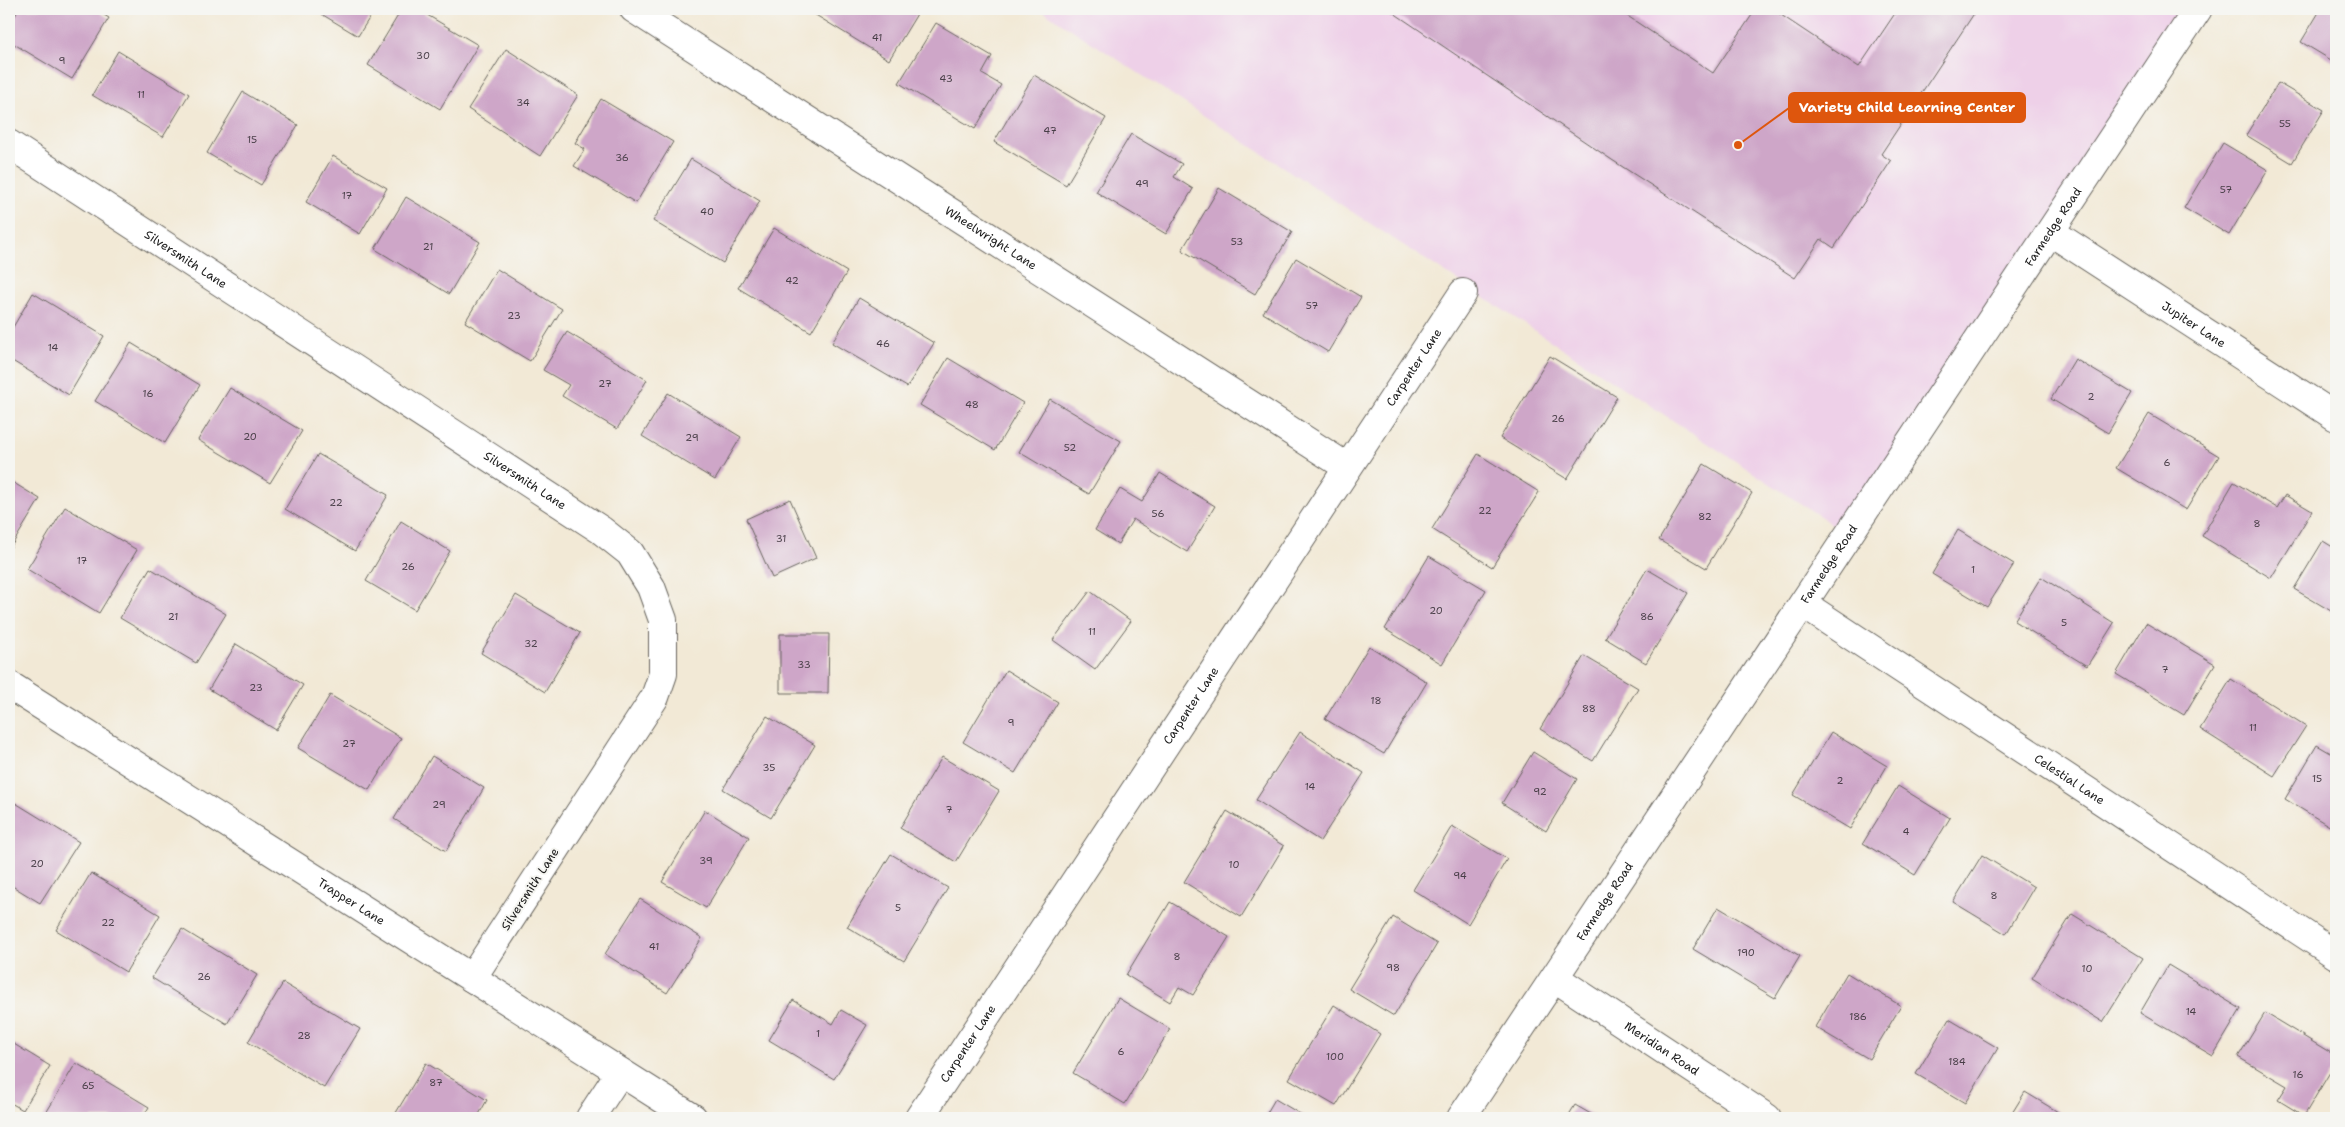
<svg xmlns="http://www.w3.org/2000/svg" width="2345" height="1127" font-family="'Shantell Sans',sans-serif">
	<rect width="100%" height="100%" fill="#f6f6f2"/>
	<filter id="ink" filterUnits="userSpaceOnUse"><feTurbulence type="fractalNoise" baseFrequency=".02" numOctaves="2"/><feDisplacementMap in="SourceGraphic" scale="10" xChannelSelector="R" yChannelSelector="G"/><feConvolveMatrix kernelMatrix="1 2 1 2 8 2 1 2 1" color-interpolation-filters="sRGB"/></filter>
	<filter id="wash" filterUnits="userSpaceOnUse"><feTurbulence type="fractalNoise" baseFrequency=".0096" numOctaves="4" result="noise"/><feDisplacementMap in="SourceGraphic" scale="20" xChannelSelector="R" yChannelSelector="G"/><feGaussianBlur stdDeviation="1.12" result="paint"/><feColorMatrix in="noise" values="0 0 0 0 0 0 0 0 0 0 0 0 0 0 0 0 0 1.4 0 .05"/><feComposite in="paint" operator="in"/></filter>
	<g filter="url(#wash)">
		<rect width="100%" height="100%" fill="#f2e9d6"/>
		<polygon fill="#eed0e8" points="1040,9 2192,9 1846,533"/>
		<g id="blocks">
			<g fill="#cea6c8">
				<polygon points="19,9 94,9 109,18 72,79 9,41 9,26"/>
				<polygon points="313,9 375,9 358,36"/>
				<polygon points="402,9 417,9 478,45 440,109 368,65"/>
				<polygon points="817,9 908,9 917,14 889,60 814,14"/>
				<polygon points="1388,9 1617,9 1713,73 1756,9 1772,9 1859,67 1898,9 1977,9 1881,154 1891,161 1834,248 1821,239 1795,278 1612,160"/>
				<polygon points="2321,9 2336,9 2336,63 2301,42"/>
				<polygon points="936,23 992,56 982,74 1001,85 975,129 899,83"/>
				<polygon points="506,49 578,95 540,156 468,109"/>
				<polygon points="118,51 189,94 163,137 92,95"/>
				<polygon points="1034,75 1106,118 1066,185 994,142"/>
				<polygon points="2278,83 2324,110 2292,163 2246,135"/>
				<polygon points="243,92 298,125 261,185 207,153"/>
				<polygon points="601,99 673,142 636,203 574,166 585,149 575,143"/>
				<polygon points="1131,134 1182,164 1174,177 1193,189 1166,234 1096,192"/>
				<polygon points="2223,143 2268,170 2229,235 2184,208"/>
				<polygon points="333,156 387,188 360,234 306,202"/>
				<polygon points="691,159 760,201 723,263 653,221"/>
				<polygon points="1219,188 1292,232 1255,294 1182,250"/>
				<polygon points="406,197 480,242 449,294 375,249"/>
				<polygon points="774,228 847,272 811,332 738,288"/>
				<polygon points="1296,258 1361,297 1328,352 1263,313"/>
				<polygon points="497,269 562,309 530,361 465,322"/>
				<polygon points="33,293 104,336 69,395 9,359 9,334"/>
				<polygon points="859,298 934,343 907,387 832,343"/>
				<polygon points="567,332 647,380 617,429 562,396 569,385 543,370"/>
				<polygon points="131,343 200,385 165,443 95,401"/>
				<polygon points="1550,356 1617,397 1567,479 1500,438"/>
				<polygon points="948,358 1023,403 995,450 920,405"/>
				<polygon points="2075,359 2132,393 2108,433 2051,399"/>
				<polygon points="230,388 302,431 270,483 198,440"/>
				<polygon points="668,393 741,437 715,480 642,436"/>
				<polygon points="1050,399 1121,441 1089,494 1019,452"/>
				<polygon points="2149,414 2219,456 2186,510 2116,468"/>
				<polygon points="318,454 388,495 355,551 285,509"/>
				<polygon points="1478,454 1539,492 1492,567 1432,529"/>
				<polygon points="1704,464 1752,493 1706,568 1659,540"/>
				<polygon points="1160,473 1215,506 1187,552 1133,519 1118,544 1095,530 1120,489 1142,502"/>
				<polygon points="9,480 40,499 9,550"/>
				<polygon points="2234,482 2277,508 2285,495 2312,511 2271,578 2202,536"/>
				<polygon points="790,499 816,558 772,578 746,519"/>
				<polygon points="65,507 137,550 99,613 27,569"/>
				<polygon points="401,521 450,551 415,610 366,581"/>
				<polygon points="1958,530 2014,564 1987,607 1932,574"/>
				<polygon points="2323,541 2336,549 2336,614 2294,589"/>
				<polygon points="1429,556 1486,590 1442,664 1385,629"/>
				<polygon points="150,568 226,614 196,663 120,618"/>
				<polygon points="1647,569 1688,593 1646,663 1605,638"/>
				<polygon points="2041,577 2114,623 2087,666 2014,621"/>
				<polygon points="1090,591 1131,621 1095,670 1053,640"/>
				<polygon points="516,595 580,633 545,692 481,653"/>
				<polygon points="2146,623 2215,664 2184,715 2116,674"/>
				<polygon points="780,634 829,634 828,693 780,693"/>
				<polygon points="236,644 303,685 276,730 209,689"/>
				<polygon points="1369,646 1427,682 1384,754 1325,719"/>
				<polygon points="1584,656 1638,688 1593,761 1540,729"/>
				<polygon points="1006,670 1058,702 1015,773 963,742"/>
				<polygon points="2231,679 2306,726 2274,776 2200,729"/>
				<polygon points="330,695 401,738 369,790 298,748"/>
				<polygon points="767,716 815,745 771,818 723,789"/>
				<polygon points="1300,732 1364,773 1320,841 1256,800"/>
				<polygon points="1831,732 1887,766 1850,829 1793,795"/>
				<polygon points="2317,745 2336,756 2336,830 2285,799"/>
				<polygon points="1533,752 1577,779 1546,831 1502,803"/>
				<polygon points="432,756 484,788 446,851 394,819"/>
				<polygon points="942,757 999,791 956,862 900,828"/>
				<polygon points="1898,786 1950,818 1915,875 1863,843"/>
				<polygon points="9,799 79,842 40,903 9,884"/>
				<polygon points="705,810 749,837 706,908 662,882"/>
				<polygon points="1227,811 1284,846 1241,917 1184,882"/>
				<polygon points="1452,826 1507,859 1468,924 1413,890"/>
				<polygon points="891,854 948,888 904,961 847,927"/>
				<polygon points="1982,855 2034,887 2006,934 1953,902"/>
				<polygon points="91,873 160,915 126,972 56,930"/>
				<polygon points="640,899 702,938 667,993 605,954"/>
				<polygon points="1170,902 1229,937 1193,995 1179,987 1170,1002 1126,975"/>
				<polygon points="1718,907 1800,956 1775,998 1693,949"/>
				<polygon points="2072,914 2143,958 2103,1022 2032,978"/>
				<polygon points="1393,917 1437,944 1394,1016 1349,989"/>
				<polygon points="182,929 257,975 227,1024 152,978"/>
				<polygon points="2168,965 2241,1009 2213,1056 2140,1013"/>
				<polygon points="1847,973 1901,1006 1869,1059 1815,1027"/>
				<polygon points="283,983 360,1029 324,1088 248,1042"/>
				<polygon points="1118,998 1170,1029 1125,1104 1073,1073"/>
				<polygon points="793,1000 833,1024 841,1010 867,1025 834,1079 769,1040"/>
				<polygon points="1334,1005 1380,1034 1336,1106 1289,1079"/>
				<polygon points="2265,1013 2336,1056 2336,1062 2304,1116 2278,1100 2287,1086 2238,1057"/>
				<polygon points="1949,1019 1998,1048 1965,1103 1916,1074"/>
				<polygon points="9,1041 50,1066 23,1110 9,1102"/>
				<polygon points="76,1063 149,1107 142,1118 43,1118"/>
				<polygon points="426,1063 487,1100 477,1118 397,1118 394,1116"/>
				<polygon points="2025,1092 2068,1118 2009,1118"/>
				<polygon points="1275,1099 1307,1118 1264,1118"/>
				<polygon points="1575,1105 1598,1118 1567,1118"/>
				<polygon points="2336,1107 2336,1118 2329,1118"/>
			</g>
		</g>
	</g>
	<g filter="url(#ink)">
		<use href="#blocks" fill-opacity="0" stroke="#67645d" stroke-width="1"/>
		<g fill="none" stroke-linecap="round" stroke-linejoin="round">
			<g stroke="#67645d" stroke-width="30">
				<g id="minor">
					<path id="s1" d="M634 9 1347 467"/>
					<path id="s2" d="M9 144 601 530 630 553 651 587 663 620V674L655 697 472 978"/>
					<path id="s3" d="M2051 232 2336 417"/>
					<path id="s4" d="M1803 604 2336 955"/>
					<path id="s5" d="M9 685 693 1118"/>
					<path id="s6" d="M1555 978 1767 1118"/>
					<polyline points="590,1118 620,1072"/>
					<path id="s7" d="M919 1118 1463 293"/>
					<path id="s8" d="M1461 1118 2198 9"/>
				</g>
			</g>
			<use href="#minor" stroke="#fff" stroke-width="28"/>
		</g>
	</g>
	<g text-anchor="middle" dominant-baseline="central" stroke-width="4" stroke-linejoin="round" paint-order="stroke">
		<g font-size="10" fill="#483e47">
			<text x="877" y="37">41</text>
			<text x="423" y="55">30</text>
			<text x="62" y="60">9</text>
			<text x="946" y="78">43</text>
			<text x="141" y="94">11</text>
			<text x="523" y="102">34</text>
			<text x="2285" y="123">55</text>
			<text x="1050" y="130">47</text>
			<text x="252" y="139">15</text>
			<text x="622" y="157">36</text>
			<text x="1142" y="183">49</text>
			<text x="2226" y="189">57</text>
			<text x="347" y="195">17</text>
			<text x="707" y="211">40</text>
			<text x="1237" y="241">53</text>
			<text x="428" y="246">21</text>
			<text x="792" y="280">42</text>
			<text x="1312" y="305">57</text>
			<text x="514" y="315">23</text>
			<text x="883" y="343">46</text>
			<text x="53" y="347">14</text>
			<text x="605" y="383">27</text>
			<text x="148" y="393">16</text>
			<text x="2091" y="396">2</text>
			<text x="972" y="404">48</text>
			<text x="1558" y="418">26</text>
			<text x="250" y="436">20</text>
			<text x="692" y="437">29</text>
			<text x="1070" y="447">52</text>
			<text x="2167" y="462">6</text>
			<text x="336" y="502">22</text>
			<text x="1485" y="510">22</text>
			<text x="1158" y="513">56</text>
			<text x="1705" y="516">82</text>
			<text x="2257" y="523">8</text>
			<text x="781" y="538">31</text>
			<text x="82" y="560">17</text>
			<text x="408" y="566">26</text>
			<text x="1973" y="569">1</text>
			<text x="1436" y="610">20</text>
			<text x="173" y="616">21</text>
			<text x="1647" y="616">86</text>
			<text x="2064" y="622">5</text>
			<text x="1092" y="631">11</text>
			<text x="531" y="643">32</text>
			<text x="804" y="664">33</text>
			<text x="2165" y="669">7</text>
			<text x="256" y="687">23</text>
			<text x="1376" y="700">18</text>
			<text x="1589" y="708">88</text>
			<text x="1011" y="722">9</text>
			<text x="2253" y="727">11</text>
			<text x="349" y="743">27</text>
			<text x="769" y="767">35</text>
			<text x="2317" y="778">15</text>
			<text x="1840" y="780">2</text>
			<text x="1310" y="786">14</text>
			<text x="1540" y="791">92</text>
			<text x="439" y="804">29</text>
			<text x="949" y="809">7</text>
			<text x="1906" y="831">4</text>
			<text x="706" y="860">39</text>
			<text x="37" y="863">20</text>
			<text x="1234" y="864">10</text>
			<text x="1460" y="875">94</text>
			<text x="1994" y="895">8</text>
			<text x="898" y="907">5</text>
			<text x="108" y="922">22</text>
			<text x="654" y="946">41</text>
			<text x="1746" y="952">190</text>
			<text x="1177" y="956">8</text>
			<text x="1393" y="967">98</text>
			<text x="2087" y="968">10</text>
			<text x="204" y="976">26</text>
			<text x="2191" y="1011">14</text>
			<text x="1858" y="1016">186</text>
			<text x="818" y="1033">1</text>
			<text x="304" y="1035">28</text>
			<text x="1121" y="1051">6</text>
			<text x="1335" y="1056">100</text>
			<text x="1957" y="1061">184</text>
			<text x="2298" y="1074">16</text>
			<text x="436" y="1082">87</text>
			<text x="88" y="1085">65</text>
		</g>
		<g font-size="12" fill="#1c1c1c" stroke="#f6f6f2">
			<text stroke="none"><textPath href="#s8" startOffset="1070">Farmedge Road</textPath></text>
			<text stroke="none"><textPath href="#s1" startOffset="424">Wheelwright Lane</textPath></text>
			<text stroke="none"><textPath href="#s2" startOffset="211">Silversmith Lane</textPath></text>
			<text stroke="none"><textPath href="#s3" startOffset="170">Jupiter Lane</textPath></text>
			<text stroke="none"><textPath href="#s7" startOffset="899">Carpenter Lane</textPath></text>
			<text stroke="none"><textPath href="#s2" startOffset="616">Silversmith Lane</textPath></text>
			<text stroke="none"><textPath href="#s8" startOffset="665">Farmedge Road</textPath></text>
			<text stroke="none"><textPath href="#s7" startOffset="494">Carpenter Lane</textPath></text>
			<text stroke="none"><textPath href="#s4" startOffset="319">Celestial Lane</textPath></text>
			<text transform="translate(530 889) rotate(-57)">Silversmith Lane</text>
			<text stroke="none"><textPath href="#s8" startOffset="260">Farmedge Road</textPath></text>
			<text stroke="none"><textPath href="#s5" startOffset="405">Trapper Lane</textPath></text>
			<text stroke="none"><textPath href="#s7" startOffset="89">Carpenter Lane</textPath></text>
			<text stroke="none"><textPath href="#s6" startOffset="128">Meridian Road</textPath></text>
		</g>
	</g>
	<path fill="none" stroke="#de560d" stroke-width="2" d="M1738 145L1789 108"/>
	<circle fill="#de560d" stroke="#f6f6f2" stroke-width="2" cx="1738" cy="145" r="5"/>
	<rect fill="#de560d" stroke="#de560d" stroke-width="2" x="1789" y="93" width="236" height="29" rx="5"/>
	<g font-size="14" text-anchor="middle" font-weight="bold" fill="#fff">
		<text x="1907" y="112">Variety Child Learning Center</text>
	</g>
	<rect width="2345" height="1127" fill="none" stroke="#f6f6f2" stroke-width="30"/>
</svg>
